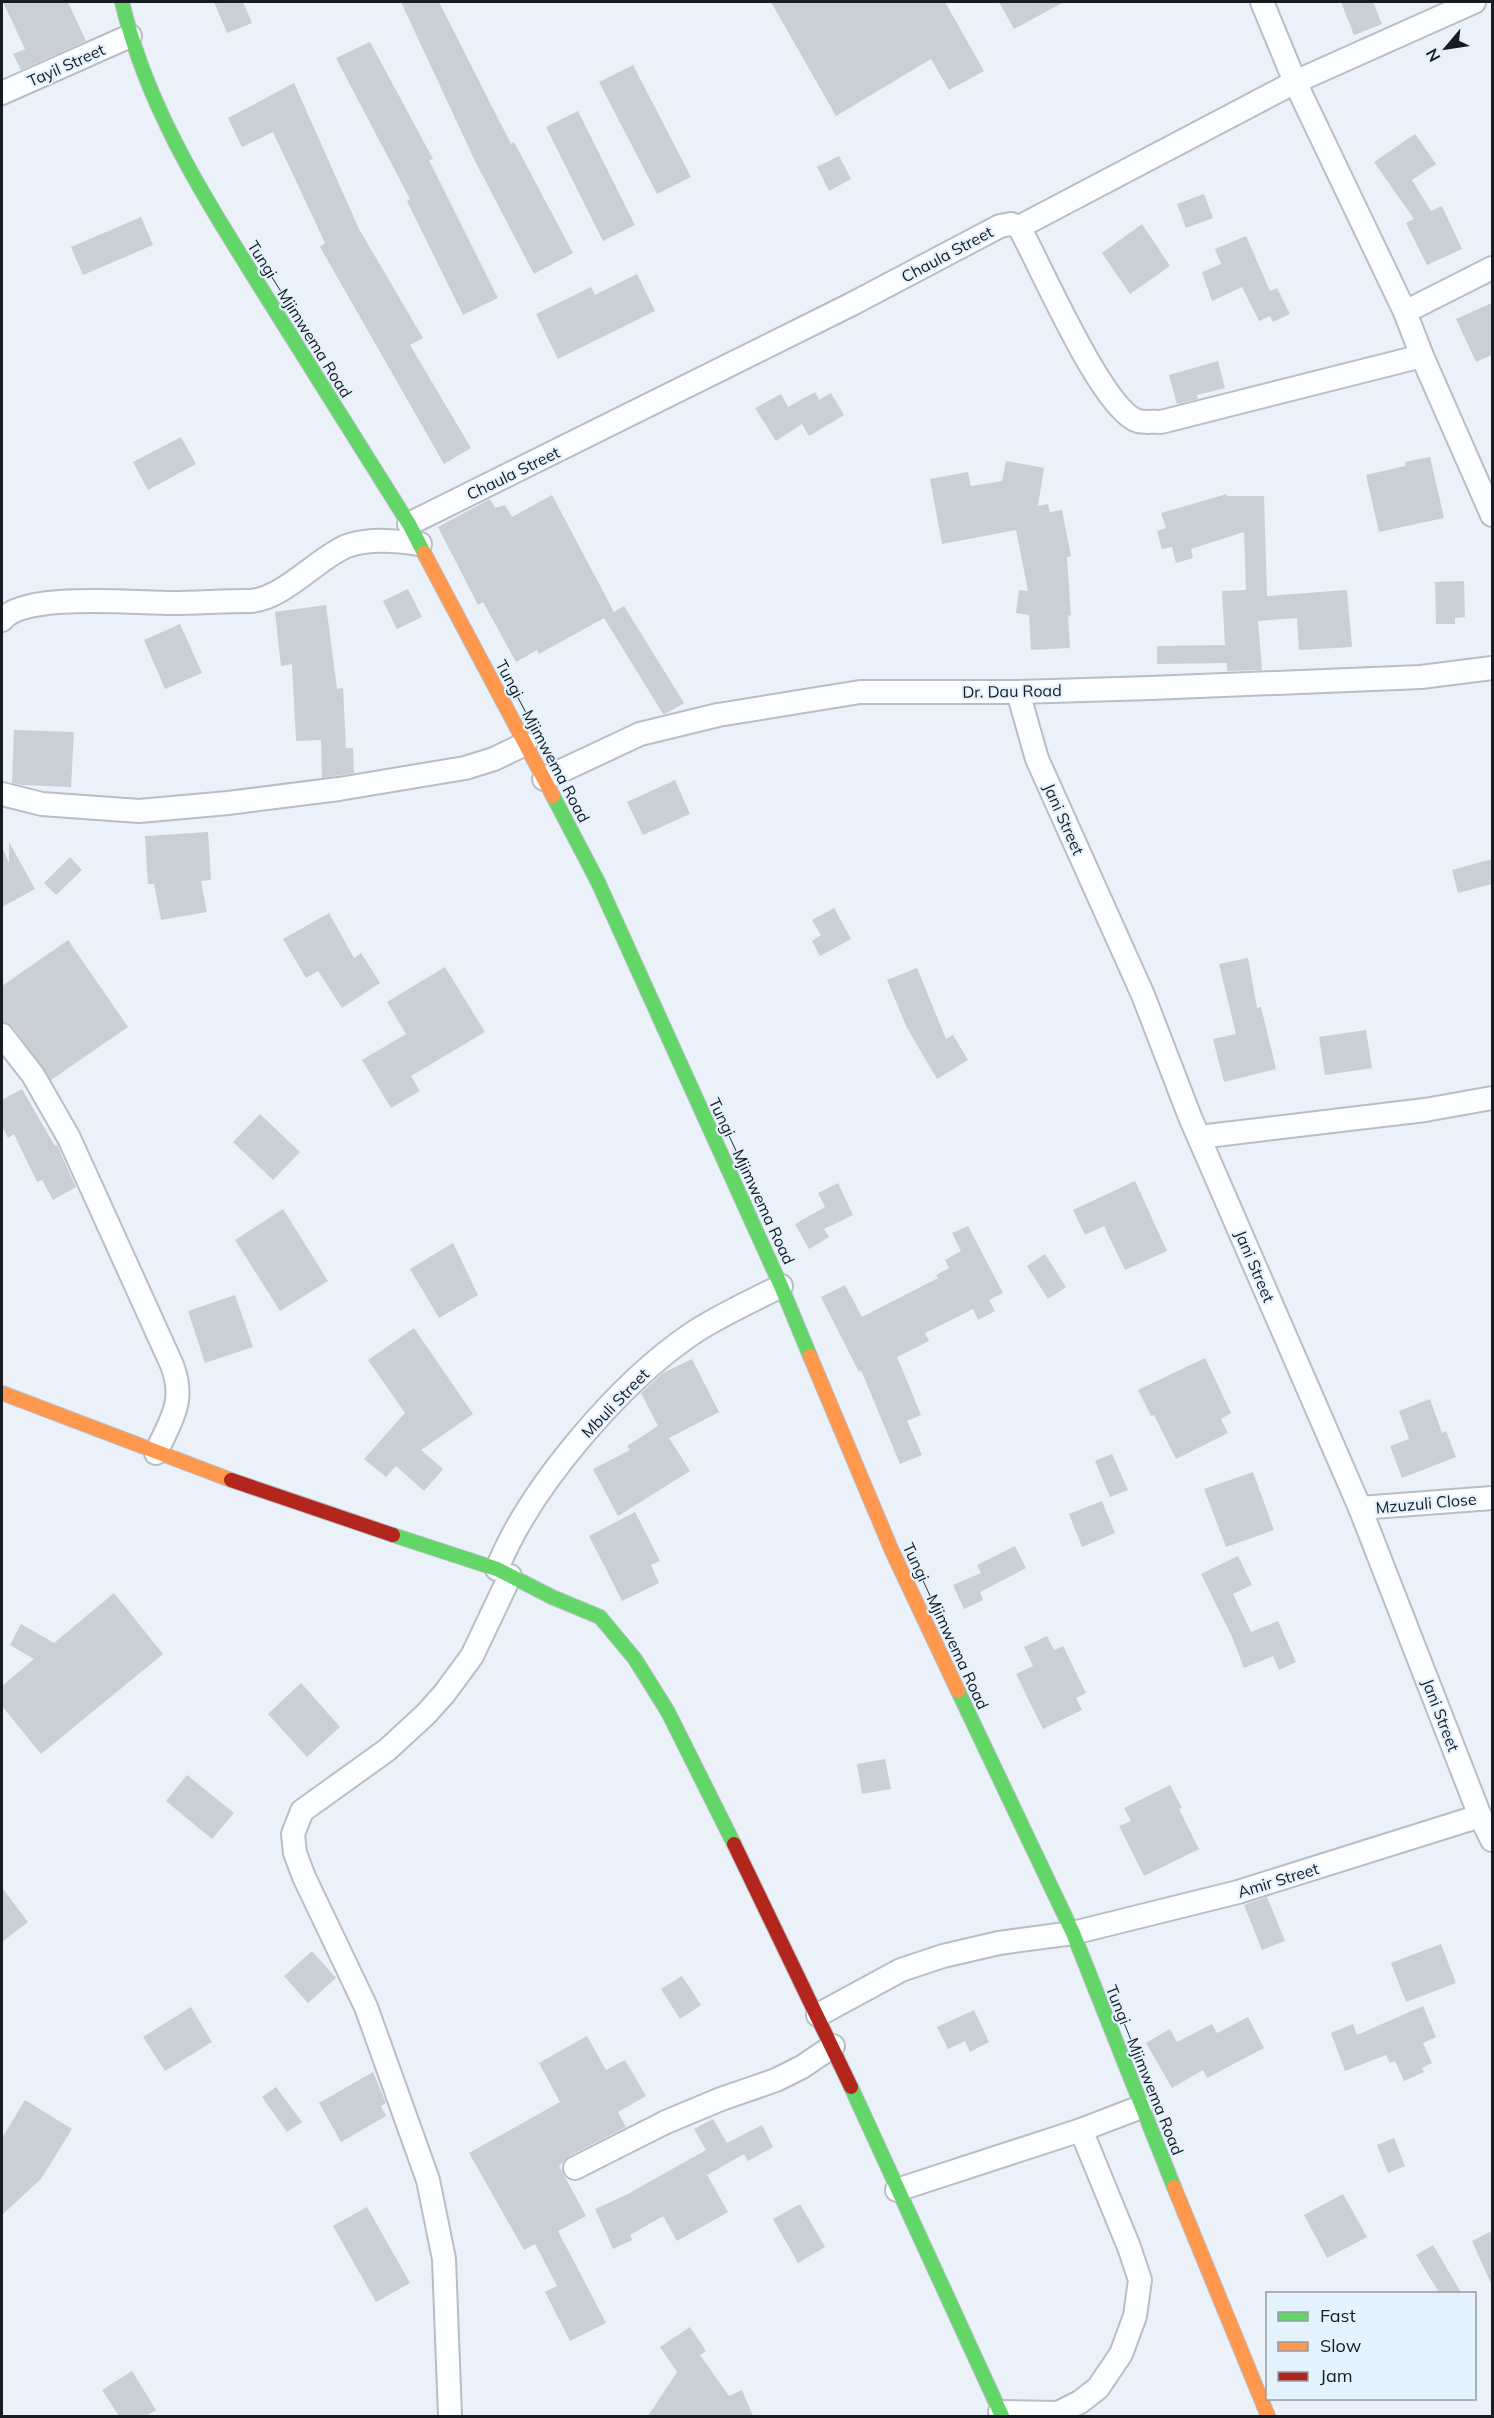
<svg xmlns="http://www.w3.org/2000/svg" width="1494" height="2418" font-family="Mulish,sans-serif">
	<rect width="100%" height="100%" fill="#eaf1f8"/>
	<g fill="#c9cfd5">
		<polygon points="3,2 68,2 86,41 21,70 13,54 25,49"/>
		<polygon points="214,2 243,2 252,23 227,33"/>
		<polygon points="401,2 439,2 511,144 514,142 573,253 534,274 475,161"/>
		<polygon points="771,2 945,2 984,71 949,90 931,59 836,116"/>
		<polygon points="999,2 1064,2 1014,29"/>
		<polygon points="1341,2 1373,2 1382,24 1354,35"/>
		<polygon points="370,42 433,159 429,160 498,298 463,315 407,201 410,199 336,58"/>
		<polygon points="633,65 691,177 657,194 599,82"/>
		<polygon points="294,83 359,229 423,338 410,345 471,448 444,464 320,247 325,243 273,132 242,147 228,118"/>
		<polygon points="578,111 635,225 603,241 546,127"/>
		<polygon points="1415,134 1436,164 1412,180 1431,211 1442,206 1462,249 1427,265 1406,223 1414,219 1374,162"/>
		<polygon points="839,156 851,179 829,191 817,167"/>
		<polygon points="1204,194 1213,218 1186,228 1177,204"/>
		<polygon points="141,217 153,245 83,275 71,247"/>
		<polygon points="1142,224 1170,266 1130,294 1102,253"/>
		<polygon points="1246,236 1270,291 1277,288 1290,314 1273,322 1270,316 1259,321 1242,287 1212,301 1202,272 1221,264 1215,249"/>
		<polygon points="637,274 655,311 558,359 536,314 591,287 595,295"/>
		<polygon points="1492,303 1492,355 1476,362 1456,319"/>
		<polygon points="1218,361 1225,388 1197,395 1198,399 1177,404 1169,375"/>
		<polygon points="815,392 819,400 831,393 844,415 809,436 802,424 776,441 755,408 781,394 788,407"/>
		<polygon points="181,437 196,464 148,490 133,462"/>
		<polygon points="1430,457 1444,518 1379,532 1366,475 1405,466 1405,462"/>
		<polygon points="1006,461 1044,468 1038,506 1048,504 1050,512 1062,510 1071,556 1067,557 1071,616 1068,615 1070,648 1031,650 1029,615 1016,613 1019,590 1028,591 1016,530 942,544 930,479 968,472 971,486 1002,481"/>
		<polygon points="1227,494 1227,496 1264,496 1267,596 1347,590 1352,647 1299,650 1297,618 1258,621 1262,670 1227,671 1227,663 1157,664 1157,646 1225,645 1222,591 1246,590 1244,532 1191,549 1193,558 1176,563 1172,547 1162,549 1157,531 1166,528 1161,513"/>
		<polygon points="552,495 614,612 624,606 684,703 665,714 663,714 604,618 539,654 537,650 516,662 483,602 478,605 438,527 490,499 495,508 505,505 512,517"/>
		<polygon points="1464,581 1465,617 1455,618 1455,624 1436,624 1435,582"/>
		<polygon points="408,589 422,617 397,629 383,601"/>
		<polygon points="326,605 337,689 343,688 346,748 353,748 354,773 322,778 321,740 296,741 292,664 281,666 275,612"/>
		<polygon points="180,624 202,673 165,689 144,640"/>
		<polygon points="14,730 74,732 71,787 22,785 12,783"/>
		<polygon points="675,780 690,814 643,835 627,802"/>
		<polygon points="208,832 211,880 201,881 207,912 161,920 154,884 148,884 145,836"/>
		<polygon points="9,842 35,889 2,907 2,847 9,863"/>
		<polygon points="70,857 82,870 56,895 44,883"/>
		<polygon points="1492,859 1492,884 1458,893 1452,870"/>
		<polygon points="834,908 851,939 820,956 812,941 821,935 812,920"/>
		<polygon points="329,913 354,958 361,953 380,983 342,1008 318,971 306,978 283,939"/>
		<polygon points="68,940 128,1027 51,1080 13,1027 2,1022 2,986"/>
		<polygon points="1248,958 1257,1008 1261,1007 1276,1069 1224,1082 1213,1039 1236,1034 1219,964"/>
		<polygon points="445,967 485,1032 411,1076 420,1091 391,1108 362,1060 406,1034 387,1002"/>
		<polygon points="917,968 946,1039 953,1035 968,1060 937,1079 907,1028 887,980"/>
		<polygon points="1366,1030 1372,1068 1325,1075 1319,1037"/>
		<polygon points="22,1089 55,1146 57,1145 76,1187 53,1200 42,1180 37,1182 14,1134 8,1138 2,1126 2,1100"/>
		<polygon points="260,1114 300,1152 273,1180 233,1142"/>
		<polygon points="1135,1181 1167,1251 1125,1270 1104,1226 1085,1235 1073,1210"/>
		<polygon points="838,1183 853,1215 824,1229 829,1237 809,1249 795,1224 825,1207 818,1193"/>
		<polygon points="283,1209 328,1281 280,1311 235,1240"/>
		<polygon points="968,1226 1003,1293 989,1300 995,1311 978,1320 973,1309 925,1333 929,1341 897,1357 921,1415 907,1421 922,1455 900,1464 861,1370 859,1372 821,1297 845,1285 862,1317 938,1278 936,1275 949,1268 945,1260 961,1251 952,1233"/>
		<polygon points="453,1243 478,1295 439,1318 410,1269"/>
		<polygon points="1045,1254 1066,1287 1048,1299 1027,1266"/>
		<polygon points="235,1295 253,1347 205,1363 188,1311"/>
		<polygon points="414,1328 473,1414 421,1450 443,1469 424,1491 396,1466 386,1477 364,1459 405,1413 368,1360"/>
		<polygon points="1205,1358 1231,1413 1221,1419 1228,1433 1176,1459 1154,1415 1151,1416 1138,1390"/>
		<polygon points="692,1359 719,1412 669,1438 690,1471 618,1516 593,1469 630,1450 627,1446 658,1426 641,1393 663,1373"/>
		<polygon points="1430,1399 1442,1433 1446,1431 1456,1457 1402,1478 1390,1446 1409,1439 1399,1411"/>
		<polygon points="1112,1454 1128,1490 1110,1497 1095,1461"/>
		<polygon points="1253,1472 1274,1530 1226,1547 1204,1489"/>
		<polygon points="1102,1501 1115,1533 1082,1547 1069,1514"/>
		<polygon points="635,1512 660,1561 651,1565 659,1583 622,1601 589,1536"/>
		<polygon points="1015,1546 1026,1568 980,1592 983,1600 964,1609 953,1585 981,1573 977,1565"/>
		<polygon points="1238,1556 1252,1585 1233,1594 1251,1632 1278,1621 1296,1662 1279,1670 1273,1656 1244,1668 1233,1639 1201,1574"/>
		<polygon points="114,1593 163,1654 41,1754 2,1706 2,1686 34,1659 10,1645 21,1624 54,1643"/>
		<polygon points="1047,1636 1054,1650 1063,1646 1086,1693 1076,1698 1082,1710 1043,1729 1016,1674 1033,1666 1024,1647"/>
		<polygon points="301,1683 340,1727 307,1757 268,1714"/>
		<polygon points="885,1759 891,1789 862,1794 857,1764"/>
		<polygon points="187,1775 234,1813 212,1839 166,1801"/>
		<polygon points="1170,1785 1182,1808 1179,1809 1199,1849 1144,1876 1119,1826 1131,1821 1124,1808"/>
		<polygon points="2,1888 28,1922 2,1942"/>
		<polygon points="1267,1897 1285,1941 1262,1950 1244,1905"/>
		<polygon points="1441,1944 1456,1983 1406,2002 1391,1963"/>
		<polygon points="312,1951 336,1978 308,2003 284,1976"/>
		<polygon points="682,1976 701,2005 680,2019 661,1989"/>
		<polygon points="1423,2006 1436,2037 1423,2043 1432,2063 1422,2068 1424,2072 1404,2081 1395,2061 1390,2063 1386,2055 1345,2071 1331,2033 1353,2024 1357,2035"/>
		<polygon points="191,2007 212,2042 165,2071 143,2037"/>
		<polygon points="974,2010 989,2042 970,2052 965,2041 948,2049 937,2027"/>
		<polygon points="1248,2017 1264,2048 1207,2078 1203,2070 1172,2088 1146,2043 1170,2029 1177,2042 1212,2024 1217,2033"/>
		<polygon points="587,2036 606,2070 625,2060 646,2096 618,2112 626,2127 569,2156 559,2166 586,2216 558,2231 606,2323 570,2341 545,2292 557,2286 535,2244 524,2250 469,2153 560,2102 539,2063"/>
		<polygon points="373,2072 386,2103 381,2106 386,2116 341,2142 319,2103"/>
		<polygon points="276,2087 302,2122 287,2132 262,2097"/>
		<polygon points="25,2100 72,2129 41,2179 2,2215 2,2138"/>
		<polygon points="713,2119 727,2143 762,2125 773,2147 748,2161 744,2154 707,2175 728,2212 677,2241 663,2216 630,2235 632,2240 613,2249 595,2209 626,2195 706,2150 694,2129"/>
		<polygon points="1394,2138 1405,2166 1388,2173 1377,2145"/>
		<polygon points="1343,2194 1367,2237 1327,2258 1304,2215"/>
		<polygon points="800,2204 825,2247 798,2263 773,2219"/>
		<polygon points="367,2207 410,2283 376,2302 333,2226"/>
		<polygon points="1492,2231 1492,2286 1472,2241"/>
		<polygon points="1433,2245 1462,2294 1440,2294 1416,2255"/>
		<polygon points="690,2327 706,2351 700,2355 729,2396 742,2390 753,2416 648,2416 677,2372 660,2347"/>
		<polygon points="132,2371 156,2410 146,2416 119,2416 102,2390"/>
	</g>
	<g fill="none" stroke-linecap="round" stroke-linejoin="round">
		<g stroke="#b8bec4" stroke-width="26">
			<g id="street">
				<polyline points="1262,2 1295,82 1405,312 1422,356 1492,515"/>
				<polyline points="2,93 130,36"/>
				<polyline points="1019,227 1295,82 1474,2"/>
				<polyline points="1405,312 1492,268"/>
				<path d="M409 524 852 304 1000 226 1011 224 1019 227C1040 264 1102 410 1138 421 1145 423 1154 421 1161 422L1422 356"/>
				<path d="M2 620C24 592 135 603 171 603 197 603 222 601 248 601 282 601 317 558 347 546 370 538 397 541 420 544"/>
				<polyline points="1018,692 1037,759 1143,995 1190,1117 1360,1508 1480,1816 1492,1840"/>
				<polyline points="544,779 640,734 718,715 860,692 1018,692 1151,688 1421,677 1492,668"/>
				<polyline points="2,794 42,804 139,811 228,803 339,789 465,768 494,759 525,744"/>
				<path d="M2 1035 33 1075 69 1138 172 1365C186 1402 171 1419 156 1453"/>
				<polyline points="1199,1137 1425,1110 1492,1098"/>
				<polyline points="1360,1508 1492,1498"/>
				<path d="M497 1569C529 1488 620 1382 693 1333 720 1315 752 1301 781 1286"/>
				<polyline points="818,2015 901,1970 943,1956 999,1943 1073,1933 1238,1892 1480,1816"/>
				<polyline points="575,2168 666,2122 721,2099 776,2080 802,2067 833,2046"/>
				<polyline points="897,2190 1081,2130 1141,2107"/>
				<polyline points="1000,2412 1058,2413 1080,2402 1098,2388 1121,2354 1135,2316 1140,2280 1129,2247 1081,2130"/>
				<polyline points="450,2416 444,2259 428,2180 366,2007 304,1877 295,1853 293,1834 302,1811 387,1750 426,1714 444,1694 472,1656 510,1576"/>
			</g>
		</g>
		<g stroke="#b8bec4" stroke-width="16">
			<g id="fast">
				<path d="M122 2C148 112 207 201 266 296 314 372 361 448 409 524L424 553"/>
				<polyline points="553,796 598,882 781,1286 810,1356"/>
				<polyline points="393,1535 497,1569 552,1597 600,1617 635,1659 668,1712 734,1844"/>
				<polyline points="958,1691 1073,1933 1174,2187"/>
				<polyline points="851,2087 1002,2416"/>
			</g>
		</g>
		<g stroke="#b8bec4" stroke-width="16">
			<g id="slow">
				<polyline points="424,553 553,796"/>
				<polyline points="810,1356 892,1551 958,1691"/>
				<polyline points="2,1393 231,1480"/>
				<polyline points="1174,2187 1268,2416"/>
			</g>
		</g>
		<g stroke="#b8bec4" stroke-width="16">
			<g id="jam">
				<polyline points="231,1480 393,1535"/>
				<polyline points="734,1844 851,2087"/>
			</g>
		</g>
		<use href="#street" stroke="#fcfdfe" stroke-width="22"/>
		<use href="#fast" stroke="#63d668" stroke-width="14"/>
		<use href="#slow" stroke="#ff974d" stroke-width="14"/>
		<use href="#jam" stroke="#b3261e" stroke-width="14"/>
	</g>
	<g text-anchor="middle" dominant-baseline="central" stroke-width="4.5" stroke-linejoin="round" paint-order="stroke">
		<g font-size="16" fill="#161c21" stroke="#e4f2fe">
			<text transform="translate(66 65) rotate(-24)">Tayil Street</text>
			<text transform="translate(947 254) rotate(-28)">Chaula Street</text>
			<text transform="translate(300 319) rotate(58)">Tungi—Mjimwema Road</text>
			<text transform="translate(513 473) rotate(-26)">Chaula Street</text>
			<text transform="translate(1012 691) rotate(-1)">Dr. Dau Road</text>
			<text transform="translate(543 741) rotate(62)">Tungi—Mjimwema Road</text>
			<text transform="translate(1064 819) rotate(66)">Jani Street</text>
			<text transform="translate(752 1181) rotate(65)">Tungi—Mjimwema Road</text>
			<text transform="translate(1255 1266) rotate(67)">Jani Street</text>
			<text transform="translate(615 1403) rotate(-46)">Mbuli Street</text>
			<text transform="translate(1426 1503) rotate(-5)">Mzuzuli Close</text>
			<text transform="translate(946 1626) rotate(65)">Tungi—Mjimwema Road</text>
			<text transform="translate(1441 1715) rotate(69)">Jani Street</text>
			<text transform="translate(1278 1880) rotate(-17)">Amir Street</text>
			<text transform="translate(1145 2070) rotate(68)">Tungi—Mjimwema Road</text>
		</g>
	</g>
	<rect width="1494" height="2418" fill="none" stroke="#161c21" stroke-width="6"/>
	<rect x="1266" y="2292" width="210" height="108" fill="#e4f2fe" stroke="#929ca6" stroke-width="1.5"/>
	<rect x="1278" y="2312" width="30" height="9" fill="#63d668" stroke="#929ca6" stroke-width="1.5"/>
	<text x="1320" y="2322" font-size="18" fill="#161c21">Fast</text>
	<rect x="1278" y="2342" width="30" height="9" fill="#ff974d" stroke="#929ca6" stroke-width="1.5"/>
	<text x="1320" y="2352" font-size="18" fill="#161c21">Slow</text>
	<rect x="1278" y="2372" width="30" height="9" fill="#b3261e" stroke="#929ca6" stroke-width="1.5"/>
	<text x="1320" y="2382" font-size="18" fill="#161c21">Jam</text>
	<g transform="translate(1446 48) rotate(241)" stroke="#e4f2fe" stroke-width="4.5" paint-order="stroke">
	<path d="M0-4.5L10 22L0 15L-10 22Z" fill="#161c21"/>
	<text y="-9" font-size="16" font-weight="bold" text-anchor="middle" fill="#161c21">N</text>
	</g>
</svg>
